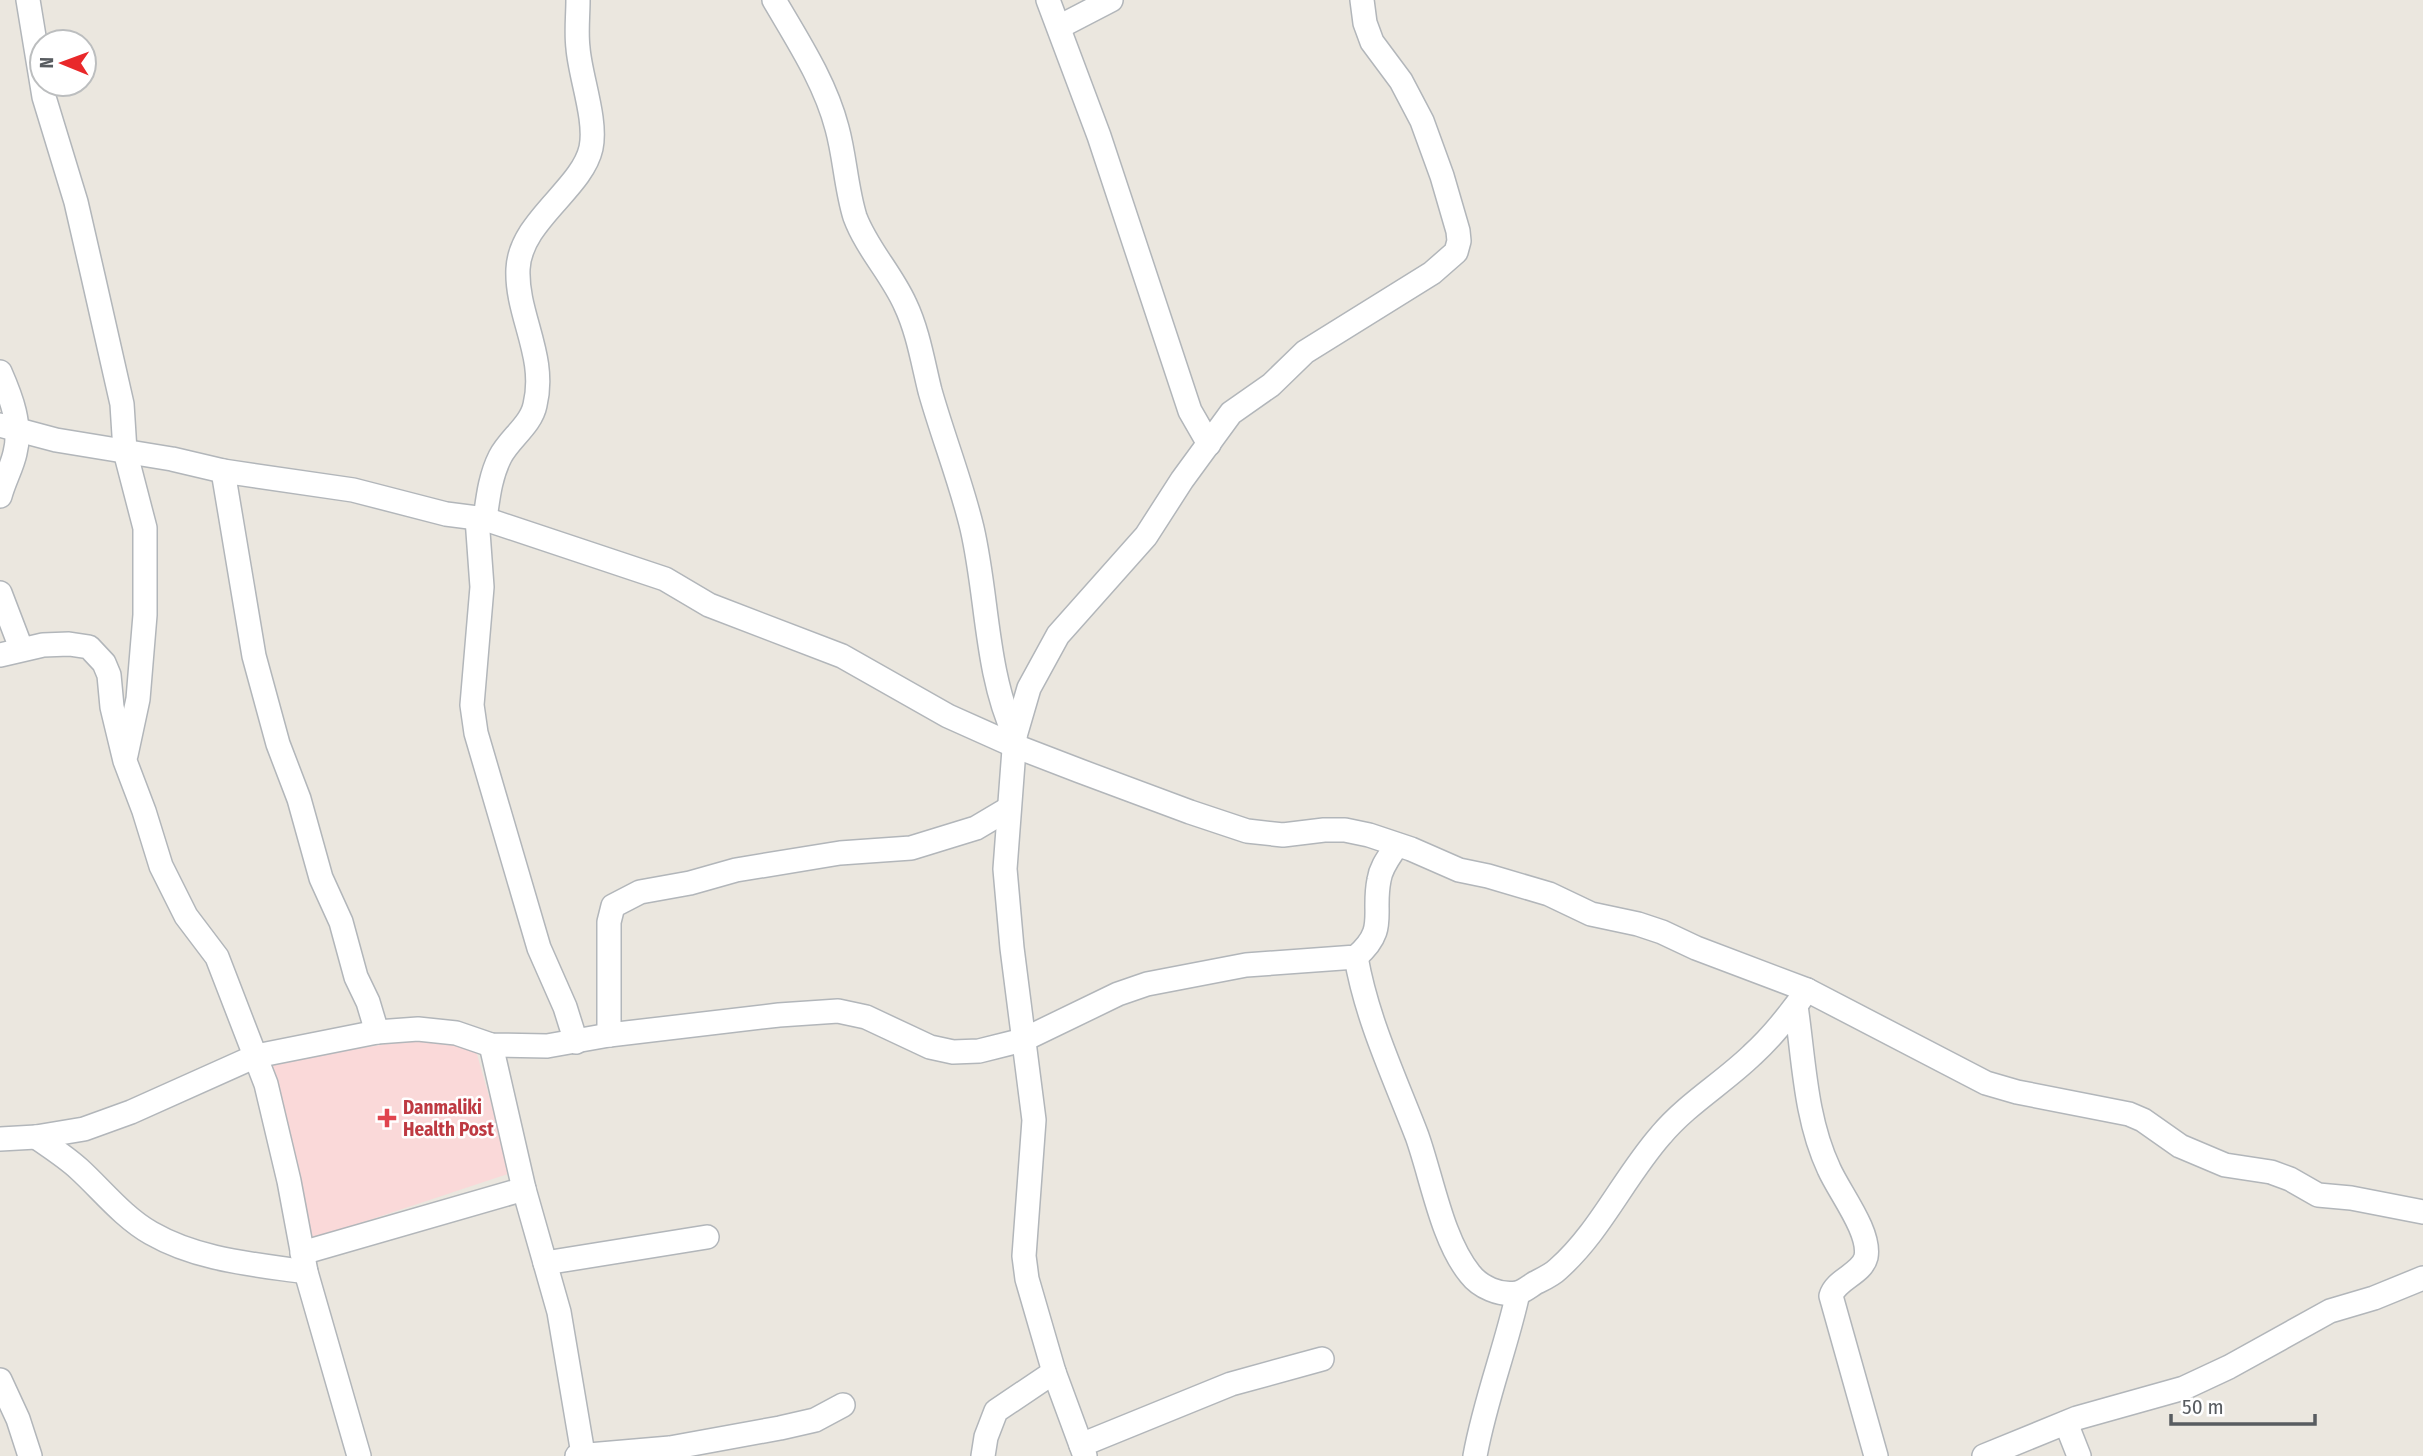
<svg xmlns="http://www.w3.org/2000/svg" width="2423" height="1456" font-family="'Fira Sans Condensed',sans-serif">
	<rect width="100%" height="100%" fill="#ebe7df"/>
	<polygon fill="#fad9d9" points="470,1030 511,1173 309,1240 266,1064"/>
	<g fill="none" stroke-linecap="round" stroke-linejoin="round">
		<g stroke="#b2b6ba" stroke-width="26">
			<g id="minor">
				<polyline points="28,0 44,97 76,202 93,276 122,404 125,451 145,528 145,615 138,699 126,755"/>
				<path d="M774 0C798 41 825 82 837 128 845 157 846 188 855 217 867 249 891 273 905 304 918 331 923 363 930 391 943 437 961 482 972 528 988 597 985 671 1015 736"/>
				<polyline points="1048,0 1099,136 1190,411 1209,444"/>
				<polyline points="1059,27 1111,0"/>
				<path d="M0 372C11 397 22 425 15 453 12 467 4 481 0 496"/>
				<polyline points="0,425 56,440 172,459 223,471 353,490 446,514 485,519 665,579 709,605 842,656 948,716 1015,746 1080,771 1190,812 1247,831 1283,835 1324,830 1345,830 1369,835 1411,849 1459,870 1488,876 1549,894 1591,914 1638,924 1662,932 1696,948 1807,990 1986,1083 2017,1092 2129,1114 2143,1120 2180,1146 2225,1165 2271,1172 2290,1179 2318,1195 2351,1198 2423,1212"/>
				<polyline points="223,471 254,656 278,744 299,799 321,878 341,922 356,977 368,1002 377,1032"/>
				<polyline points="477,518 482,587 472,705 476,733 539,948 565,1007 576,1042"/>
				<path d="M485 519C488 498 490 477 500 457 509 439 531 425 535 405 547 356 516 315 518 269 520 221 582 189 591 148 597 120 580 76 578 48 576 32 578 16 578 0"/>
				<polyline points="0,593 21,648"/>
				<polyline points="0,655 43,645 69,644 89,647 104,663 109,675 112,707 125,761 144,811 161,866 186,916 217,957 266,1084 289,1181 306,1272 359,1456"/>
				<path d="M1356 957C1367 1020 1394 1076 1417 1136 1432 1178 1442 1240 1470 1274 1480 1287 1500 1296 1517 1293 1523 1292 1530 1286 1535 1283 1543 1279 1552 1275 1558 1269 1600 1232 1624 1177 1661 1135 1687 1104 1723 1083 1752 1055 1773 1036 1791 1013 1807 990"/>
				<path d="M1796 1006C1804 1060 1805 1118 1829 1169 1839 1192 1871 1232 1866 1257 1862 1274 1836 1279 1831 1296L1876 1456"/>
				<polyline points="609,1035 609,922 613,906 640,892 690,883 736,870 840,853 911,848 976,828 1008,809"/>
				<polyline points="491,1045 524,1189 559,1312 583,1454"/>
				<path d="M36 1137C50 1147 66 1157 79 1169 102 1190 123 1217 151 1233 198 1260 252 1264 306 1272"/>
				<path d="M0 1139 36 1137 84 1129 131 1112 256 1056 377 1032 418 1029 456 1033 491 1045 547 1046 609 1035 779 1015 838 1011 866 1017 930 1047 953 1052 979 1051 1023 1040 1118 994 1147 984 1246 965 1356 957C1388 929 1372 915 1379 880 1381 866 1390 856 1397 845"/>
				<polyline points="302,1253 524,1189"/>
				<polyline points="545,1263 707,1237"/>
				<polyline points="0,1380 18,1419 30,1456"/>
				<polyline points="2066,1423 2079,1456"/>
				<polyline points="1081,1445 1231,1384 1322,1359"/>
				<polyline points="577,1456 670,1448 780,1428 815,1420 843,1405"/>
				<polyline points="983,1456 986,1437 996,1411 1054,1372"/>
				<polyline points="1085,1456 1054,1372 1027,1279 1024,1256 1034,1120 1012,948 1005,869 1015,736 1029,688 1058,635 1146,536 1182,480 1231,413 1271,385 1305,352 1432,273 1456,252 1459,241 1458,231 1442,176 1422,121 1401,81 1372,42 1365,23 1362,0"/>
				<path d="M1475 1456C1485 1400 1506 1348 1518 1293"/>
				<polyline points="1984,1456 2077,1418 2184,1388 2229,1367 2330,1311 2374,1298 2423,1278"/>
			</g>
		</g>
		<use href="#minor" stroke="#fff" stroke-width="23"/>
	</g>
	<path fill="#e0444e" stroke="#fff" stroke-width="2.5" d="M383.5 1107.5h7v7h7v7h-7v7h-7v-7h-7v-7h7z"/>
	<g text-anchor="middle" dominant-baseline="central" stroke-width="5" stroke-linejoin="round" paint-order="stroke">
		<g font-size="19" font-weight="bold" fill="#be3a42" stroke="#fff" text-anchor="start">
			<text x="403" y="1107">Danmaliki<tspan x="403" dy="22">Health Post</tspan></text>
		</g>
	</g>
	<g transform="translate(63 63) rotate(271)"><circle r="33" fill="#ffffff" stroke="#bcbebf" stroke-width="2"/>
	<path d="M0-5L12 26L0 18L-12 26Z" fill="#e9282a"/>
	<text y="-10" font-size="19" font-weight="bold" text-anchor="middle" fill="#585c60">N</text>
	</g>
	<path d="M2171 1414v10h144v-10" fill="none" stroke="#585c60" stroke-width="3.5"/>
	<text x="2182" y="1414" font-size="21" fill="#585c60" stroke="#ffffff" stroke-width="5" paint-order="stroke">50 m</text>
</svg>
